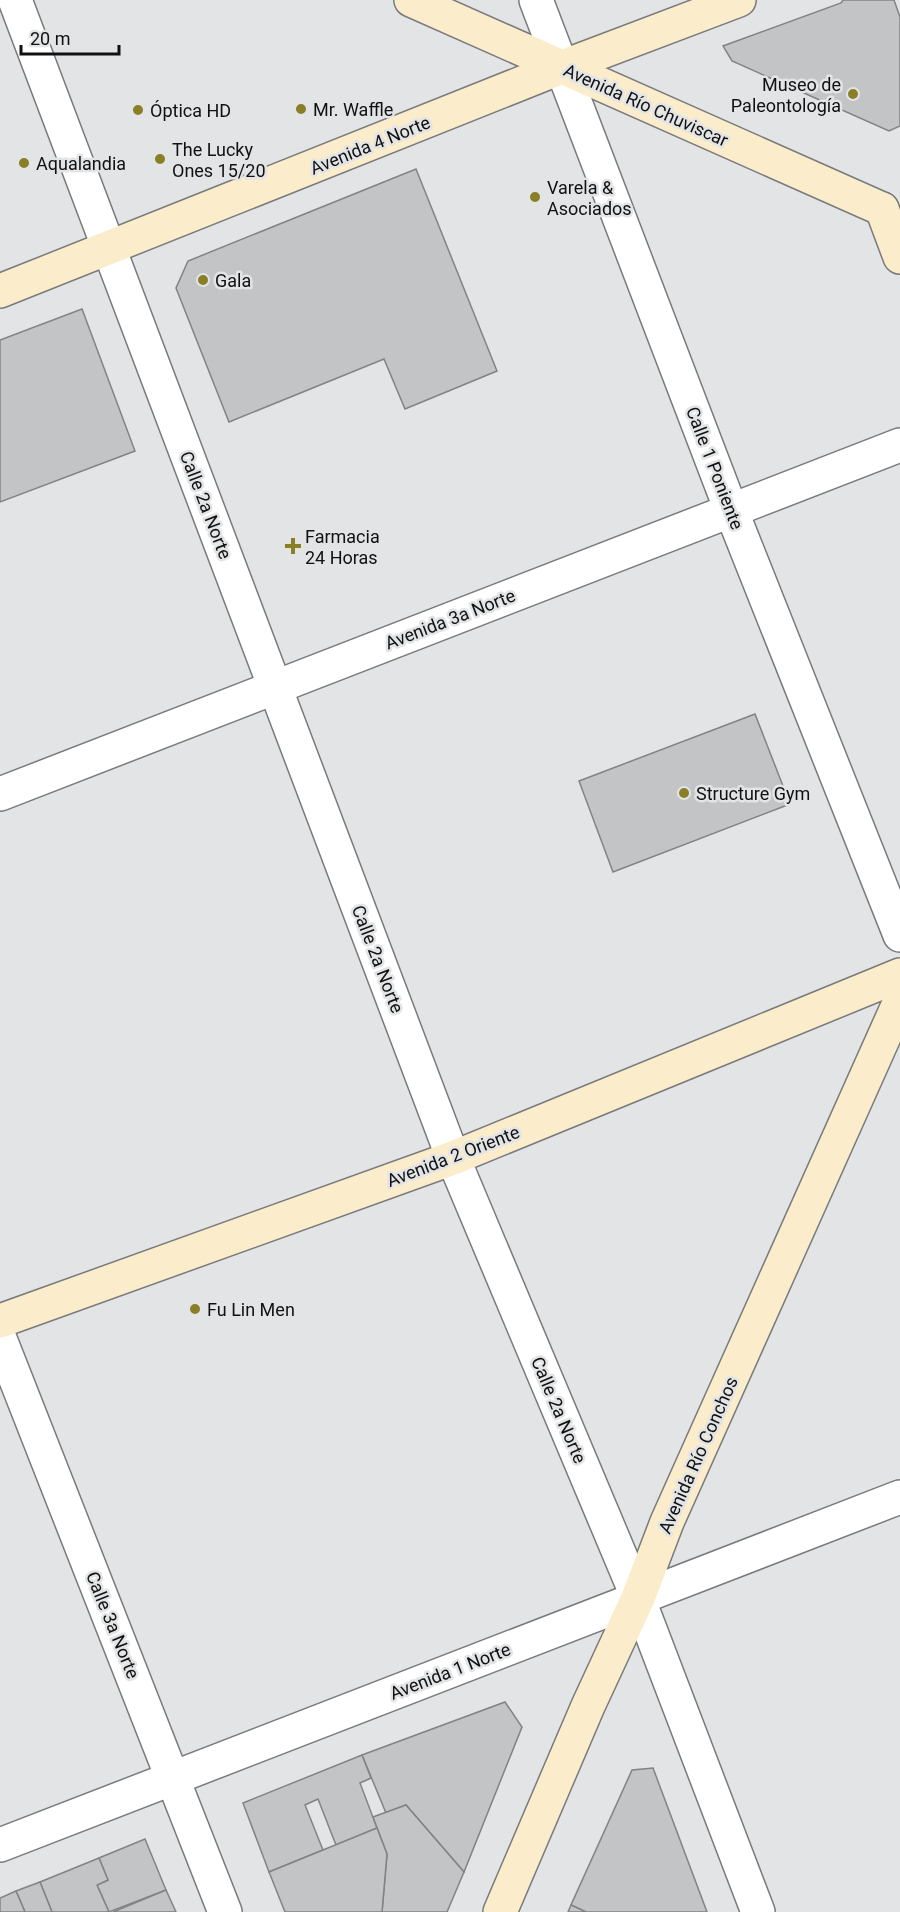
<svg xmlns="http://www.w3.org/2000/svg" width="900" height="1912" font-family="Roboto,sans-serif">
	<rect width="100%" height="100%" fill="#e2e4e5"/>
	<g fill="#c2c4c5" stroke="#818384" stroke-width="1.5">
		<polygon points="843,0 894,0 900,17 900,126 889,131 732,61 723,46 841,3"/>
		<polygon points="416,169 497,371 405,409 384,359 229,422 176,288 188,261"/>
		<polygon points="82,309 135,451 0,502 0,340"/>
		<polygon points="755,714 790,804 613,872 579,781"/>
		<polygon points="505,1702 522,1727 464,1872 406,1805 386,1813 362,1755"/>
		<polygon points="362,1755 371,1778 360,1783 377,1828 336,1845 318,1799 305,1805 323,1850 269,1872 243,1803"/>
		<polygon points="653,1768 707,1912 586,1912 571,1905 632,1770"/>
		<polygon points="406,1805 464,1872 447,1912 382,1912 387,1854 373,1817"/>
		<polygon points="377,1828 387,1854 382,1912 285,1912 269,1872"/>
		<polygon points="145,1839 166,1890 109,1912 97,1885 108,1880 99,1858"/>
		<polygon points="99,1858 108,1880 97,1885 109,1912 52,1912 40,1882"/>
		<polygon points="40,1882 52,1912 25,1912 16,1891"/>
		<polygon points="166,1890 176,1912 113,1912"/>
		<polygon points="16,1891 25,1912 0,1912 0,1898"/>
		<polygon points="571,1905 586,1912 568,1912"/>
	</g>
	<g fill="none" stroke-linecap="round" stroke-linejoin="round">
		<g stroke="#787a7b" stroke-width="36">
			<g id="street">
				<polyline points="15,0 453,1158 638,1598 758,1912"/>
				<polyline points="536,0 731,510 900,935"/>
				<polyline points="0,794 900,445"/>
				<polyline points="0,1339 225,1912"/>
				<polyline points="0,1845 900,1497"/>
			</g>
		</g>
		<g stroke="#787a7b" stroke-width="36">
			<g id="secondary">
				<polyline points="411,0 882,209"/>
				<polyline points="882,209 900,257"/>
				<polyline points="0,291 562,67 739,0"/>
				<polyline points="0,1321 453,1158 900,975"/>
				<polyline points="500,1912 588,1706 638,1598 667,1522 900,1001"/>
			</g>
		</g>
		<use href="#street" stroke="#fff" stroke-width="33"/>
		<use href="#secondary" stroke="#fbeccb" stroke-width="33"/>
	</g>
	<g fill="#897f25" stroke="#e2e4e5" stroke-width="2">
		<circle cx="853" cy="94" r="6"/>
		<circle cx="301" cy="109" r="6"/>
		<circle cx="138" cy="110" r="6"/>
		<circle cx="160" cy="159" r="6"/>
		<circle cx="24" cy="163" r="6"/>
		<circle cx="535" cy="197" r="6"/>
		<circle cx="203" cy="280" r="6"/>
		<path d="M290 537h6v6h6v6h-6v6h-6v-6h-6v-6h6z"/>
		<circle cx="684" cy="793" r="6"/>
		<circle cx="195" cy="1309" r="6"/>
	</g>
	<g text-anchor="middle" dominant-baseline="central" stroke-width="5" stroke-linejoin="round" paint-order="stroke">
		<g font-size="18" fill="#111112" stroke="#e2e4e5" text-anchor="start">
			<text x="841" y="84" text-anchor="end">Museo de<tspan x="841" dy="21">Paleontología</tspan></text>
			<text x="313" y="109">Mr. Waffle</text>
			<text x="150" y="110">Óptica HD</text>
			<text x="172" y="149">The Lucky<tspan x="172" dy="21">Ones 15/20</tspan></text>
			<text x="36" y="163">Aqualandia</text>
			<text x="547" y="187">Varela &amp;<tspan x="547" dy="21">Asociados</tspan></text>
			<text x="215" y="280">Gala</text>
			<text x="305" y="536">Farmacia<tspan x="305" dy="21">24 Horas</tspan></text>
			<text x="696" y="793">Structure Gym</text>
			<text x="207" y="1309">Fu Lin Men</text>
		</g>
		<g font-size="18" fill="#111112" stroke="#e2e4e5">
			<text transform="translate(646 105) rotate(24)">Avenida Río Chuviscar</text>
			<text transform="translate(370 145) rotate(-22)">Avenida 4 Norte</text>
			<text transform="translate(715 468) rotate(69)">Calle 1 Poniente</text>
			<text transform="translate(206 505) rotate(69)">Calle 2a Norte</text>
			<text transform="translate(450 619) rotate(-21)">Avenida 3a Norte</text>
			<text transform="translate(378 959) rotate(69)">Calle 2a Norte</text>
			<text transform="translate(453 1156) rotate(-21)">Avenida 2 Oriente</text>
			<text transform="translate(559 1410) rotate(67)">Calle 2a Norte</text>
			<text transform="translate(698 1455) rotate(-66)">Avenida Río Conchos</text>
			<text transform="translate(113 1625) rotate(68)">Calle 3a Norte</text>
			<text transform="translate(450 1671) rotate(-21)">Avenida 1 Norte</text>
		</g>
	</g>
	<path d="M21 45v9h98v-9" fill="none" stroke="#111112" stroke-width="3"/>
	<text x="30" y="45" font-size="18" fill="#111112" stroke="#e2e4e5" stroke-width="4.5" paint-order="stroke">20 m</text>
</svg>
